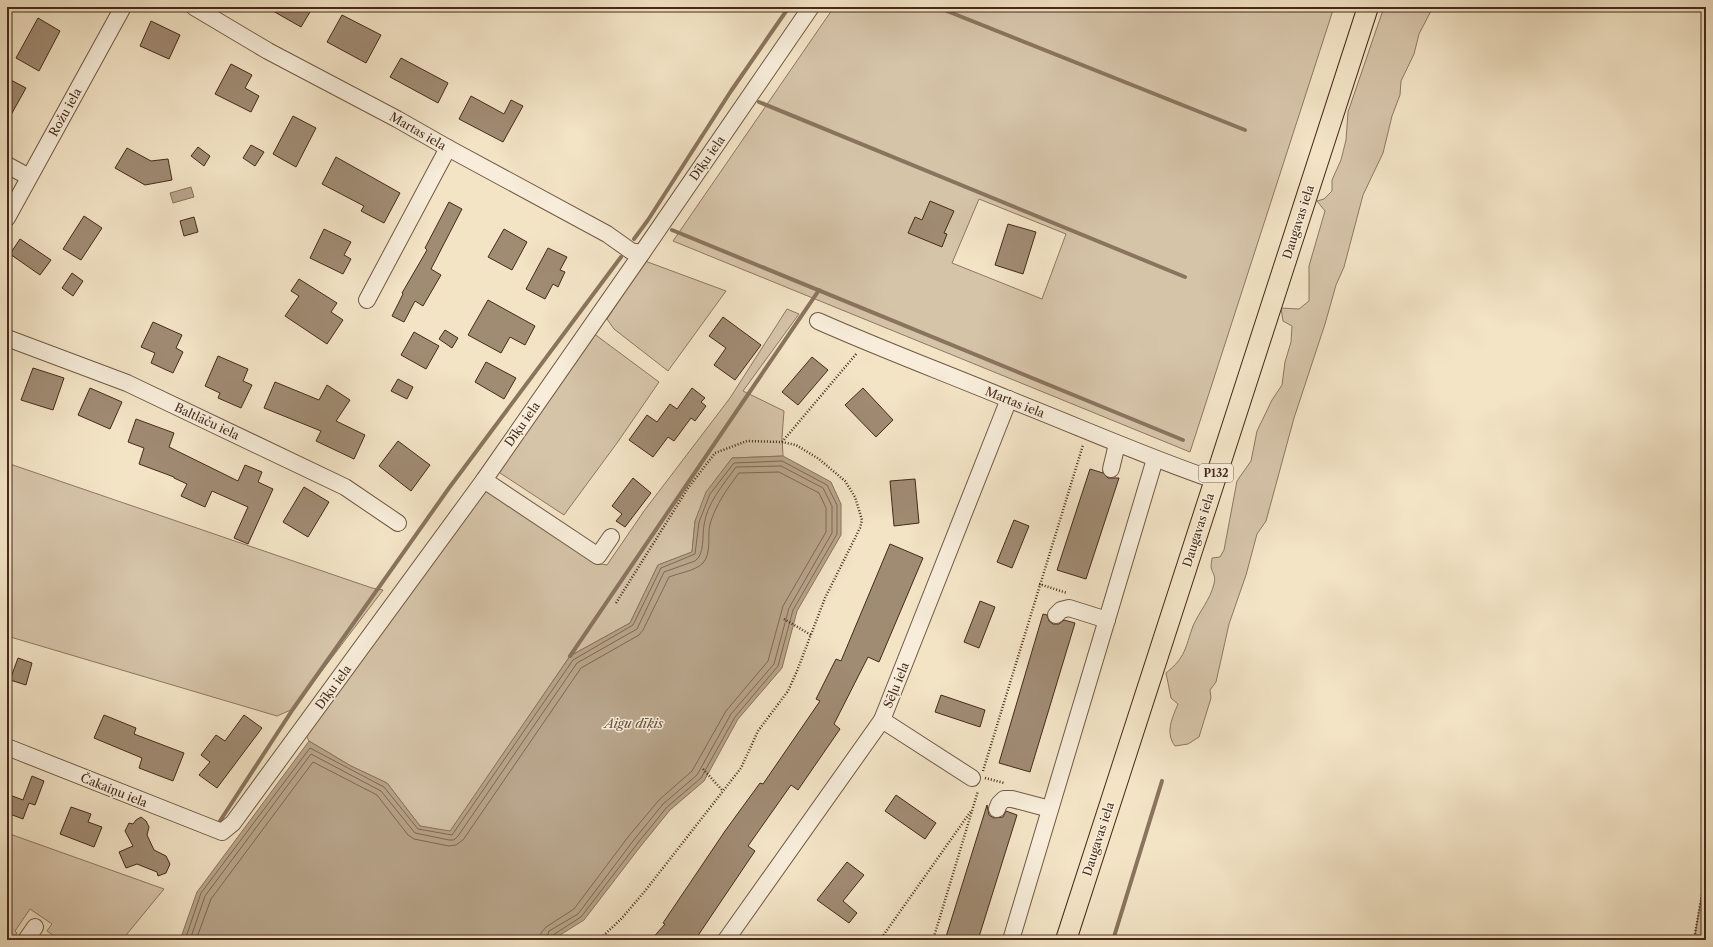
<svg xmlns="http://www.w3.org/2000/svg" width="1713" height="947" font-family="'Libre Caslon Text',serif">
	<rect width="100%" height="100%" fill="#f3e4c6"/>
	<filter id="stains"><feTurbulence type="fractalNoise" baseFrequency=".005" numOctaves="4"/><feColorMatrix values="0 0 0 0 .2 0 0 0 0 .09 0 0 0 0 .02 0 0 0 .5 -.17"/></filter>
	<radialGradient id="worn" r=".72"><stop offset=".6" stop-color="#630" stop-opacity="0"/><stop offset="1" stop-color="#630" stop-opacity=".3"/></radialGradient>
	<g fill="#d6c4a9" stroke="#8e7761" fill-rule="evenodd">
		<path d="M834 7H1334L1190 452 673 241ZM979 199 1066 234 1042 299 952 263Z"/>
		<path d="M1384 7H1433L1419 34 1414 54 1401 81 1400 95 1392 116 1383 153 1363 195 1344 267 1336 285 1325 324 1294 418 1266 521 1257 534 1246 575 1229 624 1216 682 1210 690 1211 698 1199 737 1188 744 1175 746C1165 733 1172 718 1178 704L1171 698 1166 673C1186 657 1185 648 1193 626 1199 612 1210 600 1214 584 1216 575 1213 575 1211 567 1211 564 1212 560 1212 558L1220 557 1224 550 1237 481 1251 461 1257 431 1272 400 1282 385 1285 362 1291 342 1292 326 1283 321 1281 308 1299 309 1309 301V266L1325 211 1317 201 1324 199 1332 191V180L1341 160 1346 140 1348 112Z"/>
		<polygon points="645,261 726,291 668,371 614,329 607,319"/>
		<polygon points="787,309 799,314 743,391 784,411 782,437 783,456 732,458 695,521 692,552 658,565 630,623 570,656 450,832 420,826 387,783 351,766 309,741 305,733 485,489 594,563 607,565 644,511 730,398"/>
		<polygon points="593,333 659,382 617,443 564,515 497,471"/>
		<polygon points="7,463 372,588 383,590 293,709 277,716 7,636"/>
		<polygon points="7,833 164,889 122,940 60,940 47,931 52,924 30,909 15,931 17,933 12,940 7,940"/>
		<polygon points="1706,871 1706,940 1694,940"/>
	</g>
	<g fill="#b8a58b" stroke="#8a745d">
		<polygon points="191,187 194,197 173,203 170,193"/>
		<polygon points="783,456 831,482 841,504 841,535 797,611 782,668 738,719 704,781 670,810 640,847 584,920 552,940 180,940 197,892 309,741 351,766 387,783 420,826 450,831 570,656 630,623 658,565 692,552 695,521 706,492 732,458"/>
	</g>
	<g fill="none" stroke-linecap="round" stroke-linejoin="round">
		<g stroke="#7f6852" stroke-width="1">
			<polyline points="185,940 201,893 310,748 384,787 418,829 452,835 573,660 633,625 661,568 695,554 699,522 710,494 734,463 782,461 827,485 837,505 837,534 793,610 778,666 735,717 701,778 667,807 637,844 581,917 553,935 551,940"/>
			<path d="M190 940 205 896 311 754 381 791 415 833 449 840H454L458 836 577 663 637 629 664 572 695 561C705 554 702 536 704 525 707 503 723 485 736 467L781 466 823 488 832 506V533L789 608 774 664 731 714 697 775 663 804 633 841 578 914 549 931 546 940"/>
			<path d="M196 940 211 899 313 762 377 795 408 835 414 839 449 846 456 845 463 840 581 668 639 635 643 630 669 577C679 573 695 571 703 563 712 553 707 535 710 524 716 504 727 489 739 473L779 472 819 493 826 508V532L783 606 768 661 726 711 692 771 659 800 628 837 574 909 546 927 541 933 540 940"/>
		</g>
		<g stroke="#8a745d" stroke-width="4">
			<polyline points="937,7 1245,130"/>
			<polyline points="759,102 1185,277"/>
			<polyline points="672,230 1183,440"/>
			<polyline points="634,239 648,220 731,91 789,7"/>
			<polyline points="570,656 819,290"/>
			<polyline points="220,821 293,709 449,488 621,257"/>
			<polyline points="1113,940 1162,781"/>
		</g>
	</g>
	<g fill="#a08b73" stroke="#462a19">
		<polygon points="266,7 313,7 301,27"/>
		<polygon points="342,15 381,35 366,63 327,42"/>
		<polygon points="38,18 60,31 39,71 16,58"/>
		<polygon points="151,21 180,35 169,59 140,46"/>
		<polygon points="401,58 448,83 438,103 390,77"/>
		<polygon points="231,64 252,75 245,88 259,96 251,112 215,94"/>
		<polygon points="7,78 26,88 7,122"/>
		<polygon points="471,96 504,114 511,100 523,106 503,142 459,119"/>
		<polygon points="293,116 316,128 296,167 273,154"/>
		<polygon points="251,145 264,152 255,166 243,158"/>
		<polygon points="198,147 210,156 204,166 191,156"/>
		<polygon points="127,148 151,161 168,159 172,180 145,185 115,168"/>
		<polygon points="336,157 400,193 384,223 361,211 364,206 322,184"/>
		<polygon points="930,201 954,211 944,233 947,234 942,247 908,233 915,217 922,220"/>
		<polygon points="449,202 462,209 431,269 441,275 423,306 415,301 404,322 392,316 403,294 402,293 427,250 425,248"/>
		<polygon points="84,216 102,228 81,260 63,249"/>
		<polygon points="194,217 198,232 184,236 180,221"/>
		<polygon points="1008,224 1036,232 1023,274 995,265"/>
		<polygon points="324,229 351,242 344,255 351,259 343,274 310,258"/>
		<polygon points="504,229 527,242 512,270 488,257"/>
		<polygon points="20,239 51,260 40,275 10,254"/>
		<polygon points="548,248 567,257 560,270 565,272 558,287 553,284 545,299 526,289"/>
		<polygon points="72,273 83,281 73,296 62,288"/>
		<polygon points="299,279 337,303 331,312 343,320 327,344 285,316 299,296 291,291"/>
		<polygon points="488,300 535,326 525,345 510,337 501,353 468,335"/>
		<polygon points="723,317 761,345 735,380 714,365 726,348 709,336"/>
		<polygon points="153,322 182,335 176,348 183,352 173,373 151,363 155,353 141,347"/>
		<polygon points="445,330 458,338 452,348 439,339"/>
		<polygon points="414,332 439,346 426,369 401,355"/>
		<polygon points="218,356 248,369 243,381 252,385 241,408 218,398 220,393 205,386"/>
		<polygon points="812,357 828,370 798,405 782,392"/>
		<polygon points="486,362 516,378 504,399 475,382"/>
		<polygon points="33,368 64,378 53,410 21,400"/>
		<polygon points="398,379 413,387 407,399 391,391"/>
		<polygon points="275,382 319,400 327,385 350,400 336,421 365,435 354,459 316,441 321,431 264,408"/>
		<polygon points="90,388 122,402 110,429 78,415"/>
		<polygon points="692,388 705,398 701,402 706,406 695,421 691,418 674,441 668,437 653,457 629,440 647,415 657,422 670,404 677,409"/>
		<polygon points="863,388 893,420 876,437 845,405"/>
		<polygon points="136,419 174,433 169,447 238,481 245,465 262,472 258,482 273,489 248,544 234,538 248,507 212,491 205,507 181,496 187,484 174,478 174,477 139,464 144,448 128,442"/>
		<polygon points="398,441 430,465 411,491 379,466"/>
		<polygon points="1090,469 1103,473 1108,478 1119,478 1086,579 1057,570"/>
		<polygon points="633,478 651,493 625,527 616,521 622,514 612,506"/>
		<polygon points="915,479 919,523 894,526 890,481"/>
		<polygon points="304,487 329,502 308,537 283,522"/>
		<polygon points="1014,520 1029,526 1012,568 997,562"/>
		<polygon points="890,544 923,558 879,662 868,657 834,724 840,729 798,790 791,785 748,846 755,851 695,940 651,940 665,924 663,923 725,831 760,783 763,784 820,701 816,699 836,659 841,661"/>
		<polygon points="980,601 995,607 979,648 964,642"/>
		<polygon points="1043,614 1047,615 1049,621 1053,624 1059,624 1064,620 1075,623 1030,772 999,763"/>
		<polygon points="18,658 32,663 26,685 10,680"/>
		<polygon points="941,695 985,710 980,727 935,712"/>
		<polygon points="104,715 136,728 134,734 184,753 173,781 139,768 142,758 94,738"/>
		<polygon points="244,715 262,728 217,788 199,775 210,762 201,755 216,735 225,741"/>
		<polygon points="32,776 44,781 35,805 29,803 23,819 7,813 7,794 23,800"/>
		<polygon points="896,795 936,823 925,839 885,811"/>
		<polygon points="987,805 989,815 994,818 1003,817 1006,811 1017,815 978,940 945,940"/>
		<polygon points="71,807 91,814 88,822 102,827 94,847 60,834"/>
		<polygon points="141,817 146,821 149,827 147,835 154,850 166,856 170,864 166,873 158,876 157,872 137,864 126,868 119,852 133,846 125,831 129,823 133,824 136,820"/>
		<polygon points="847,862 864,875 843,901 857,913 849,923 817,900"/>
	</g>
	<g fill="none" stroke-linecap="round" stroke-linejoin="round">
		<g stroke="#715844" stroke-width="18">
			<g id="minor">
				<polyline points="194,7 268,51 397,119 448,148 607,234 631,251 642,253"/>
				<polyline points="7,165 29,177"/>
				<polyline points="7,218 123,7"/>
				<polyline points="367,300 448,148"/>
				<path d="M818 321C881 349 945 373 1008 399 1077 426 1144 456 1214 480"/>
				<polyline points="7,338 127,383 345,487 398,523"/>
				<polyline points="1111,469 1117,444"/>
				<polyline points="484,480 598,556 611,537"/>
				<polyline points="1056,615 1061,610 1069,608 1107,620"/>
				<polyline points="882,720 972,778"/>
				<polyline points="7,747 222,832 233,823 484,480 642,253 811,7"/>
				<polyline points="997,809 999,804 1004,799 1012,799 1050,809"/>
				<polyline points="26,940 35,927"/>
				<polyline points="726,940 882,720 1009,399"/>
				<polyline points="1011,940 1155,459"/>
			</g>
		</g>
		<g stroke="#462a19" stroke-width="22">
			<polyline id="major" points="1066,940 1368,7"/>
		</g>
		<g stroke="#462a19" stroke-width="2.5" stroke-dasharray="1 2" stroke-linecap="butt">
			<polyline points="782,442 857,353"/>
			<polyline points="1039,584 1067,593"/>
			<polyline points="784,619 811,635"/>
			<polyline points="703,769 723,791"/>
			<polyline points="983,771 1083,445"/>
			<polyline points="985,778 1004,783"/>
			<polyline points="536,936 538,940"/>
			<polyline points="599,940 622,918 645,891 741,768 758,731 788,691 797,671 825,598 860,528 862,520 855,497 845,481 819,459 796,445 782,442 747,441 715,453 688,488 616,603"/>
			<polyline points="880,940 971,811"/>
			<polyline points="933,940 978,791"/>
			<polyline points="1694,940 1706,871"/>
		</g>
		<use href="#minor" stroke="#f7edda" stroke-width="16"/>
		<use href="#major" stroke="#f3e4c6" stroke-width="20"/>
	</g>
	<g text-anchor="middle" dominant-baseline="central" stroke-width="3" stroke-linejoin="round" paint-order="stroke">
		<rect fill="#f7edda" stroke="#7b6453" stroke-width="1" x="1199" y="464" width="34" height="18" rx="3"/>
		<g font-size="11" font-weight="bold" fill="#462a19">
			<text x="1216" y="473">P132</text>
		</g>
		<g font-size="12" fill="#462a19" stroke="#f7edda">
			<text transform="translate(65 112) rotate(-61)">Rožu iela</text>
			<text transform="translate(418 131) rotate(30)">Martas iela</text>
			<text transform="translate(707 158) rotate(-55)">Dīķu iela</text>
			<text transform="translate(1298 222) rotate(-72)">Daugavas iela</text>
			<text transform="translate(1015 402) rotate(22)">Martas iela</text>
			<text transform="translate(207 421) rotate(25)">Baltlāču iela</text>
			<text transform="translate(522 424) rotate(-55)">Dīķu iela</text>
			<text transform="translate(1198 530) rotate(-72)">Daugavas iela</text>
			<text transform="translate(896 685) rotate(-68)">Sēļu iela</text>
			<text transform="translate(333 687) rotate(-54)">Dīķu iela</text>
			<text transform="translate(114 790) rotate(22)">Čakaiņu iela</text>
			<text transform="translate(1098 839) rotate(-72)">Daugavas iela</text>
		</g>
		<g font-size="13" font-style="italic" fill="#684f3b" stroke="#f7edda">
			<text x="634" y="723">Aigu dīķis</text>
		</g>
	</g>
	<rect width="1713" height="947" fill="none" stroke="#f3e4c6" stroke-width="24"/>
	<rect x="8" y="8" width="1697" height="931" fill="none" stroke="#462a19" stroke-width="2"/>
	<rect x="12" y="12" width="1689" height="923" fill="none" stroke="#462a19"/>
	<rect width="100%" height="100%" filter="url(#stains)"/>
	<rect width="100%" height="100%" fill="url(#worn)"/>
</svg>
